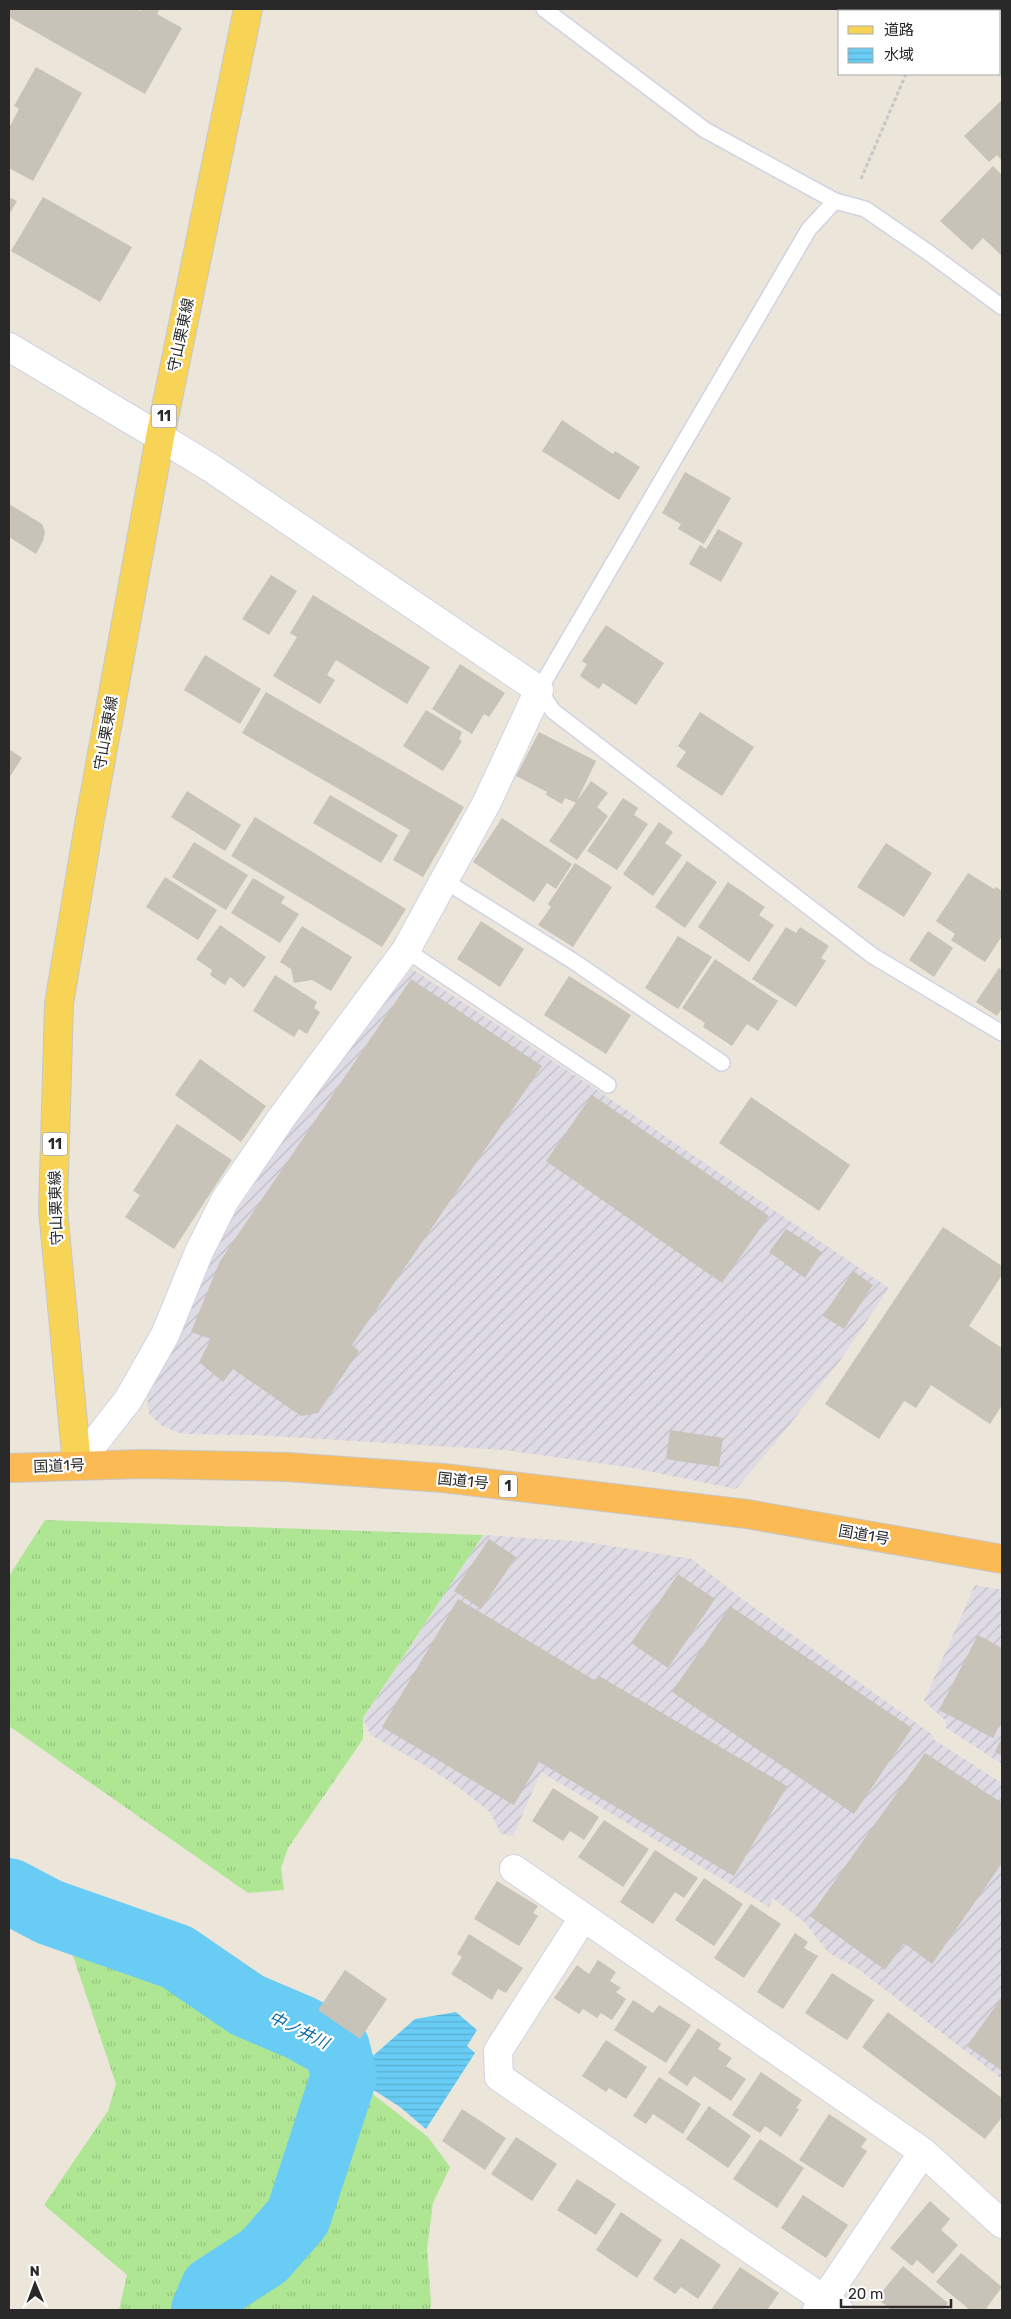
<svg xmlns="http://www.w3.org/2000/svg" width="1011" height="2319" font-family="Rubik,'Noto Sans JP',sans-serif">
	<defs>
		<pattern id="industrial-furrows" width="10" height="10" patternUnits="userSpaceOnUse" patternTransform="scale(1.25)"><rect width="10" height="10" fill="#dedbe4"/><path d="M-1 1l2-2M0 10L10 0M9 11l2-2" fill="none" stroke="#bebcc4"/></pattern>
		<pattern id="grass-tufts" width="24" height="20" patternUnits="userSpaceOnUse" patternTransform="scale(1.25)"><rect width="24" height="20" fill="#aee694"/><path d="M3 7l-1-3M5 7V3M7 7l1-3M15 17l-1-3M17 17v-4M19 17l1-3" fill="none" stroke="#96c580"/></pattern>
		<pattern id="water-rules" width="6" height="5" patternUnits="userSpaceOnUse" patternTransform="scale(1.25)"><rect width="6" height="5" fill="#68ccf4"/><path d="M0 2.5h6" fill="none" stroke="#5aafd1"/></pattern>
	</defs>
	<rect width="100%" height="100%" fill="#ece5da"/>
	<g fill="url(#industrial-furrows)">
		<polygon points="412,969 597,1090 889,1288 839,1362 775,1443 736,1489 633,1468 504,1450 252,1435 183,1434 162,1426 149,1414 147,1396 184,1325 208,1255 308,1103 354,1040"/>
		<polygon points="483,1535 586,1542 692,1559 738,1596 933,1735 933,1739 1002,1783 1002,2079 858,1969 829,1953 804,1922 773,1898 769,1907 541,1772 513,1836 501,1834 490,1812 462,1790 426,1766 371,1735 363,1719"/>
		<polygon points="975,1585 1002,1590 1002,1764 946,1728 946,1721 924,1701"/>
	</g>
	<g fill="url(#grass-tufts)">
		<polygon points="45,1520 483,1535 363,1718 363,1739 288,1848 281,1868 284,1890 248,1893 9,1726 9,1576"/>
		<polygon points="66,1935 146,1957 182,1974 232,2010 316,2046 329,2060 332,2085 291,2195 278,2222 258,2247 228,2259 208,2278 191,2310 119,2310 127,2275 44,2205 108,2111 116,2084"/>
		<polygon points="357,2088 365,2088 428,2137 450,2167 433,2203 427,2249 431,2303 430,2310 219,2310 228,2294 273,2267 312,2220"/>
	</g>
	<polygon fill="url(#water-rules)" points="456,2012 477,2030 467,2046 475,2053 426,2129 400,2107 369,2087 366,2062 415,2019"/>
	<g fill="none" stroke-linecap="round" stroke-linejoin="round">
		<polyline stroke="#68ccf4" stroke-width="66" points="9,1891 49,1912 177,1957 247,2005 301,2028 337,2048 344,2076 298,2217 264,2256 213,2289 204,2310"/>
	</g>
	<g fill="#c7c3b9">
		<polygon points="9,9 135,9 140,11 141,9 160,9 157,14 182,28 145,94 9,17"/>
		<polygon points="36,67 82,93 33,181 9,168 9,128 19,109 14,106"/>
		<polygon points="1002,100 1002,161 997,155 989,162 964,136"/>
		<polygon points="993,166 1002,175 1002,256 983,238 972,250 940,221"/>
		<polygon points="9,197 17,201 9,215"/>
		<polygon points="43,197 132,247 100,302 11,251"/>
		<polygon points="562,420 613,454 615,451 640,467 619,500 542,451"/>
		<polygon points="685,472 731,498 704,544 678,529 681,524 662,513"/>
		<polygon points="9,504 42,524 45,532 43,541 36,554 9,537"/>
		<polygon points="718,529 743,543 721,582 689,564 700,545 706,549"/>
		<polygon points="271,575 297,591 269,635 242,619"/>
		<polygon points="313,595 430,667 407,704 336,660 327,675 335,680 320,704 273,676 297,637 290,633"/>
		<polygon points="606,625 664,663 636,705 603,683 599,689 580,676 587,664 582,661"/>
		<polygon points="205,655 261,689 240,724 184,690"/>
		<polygon points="460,664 505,693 489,717 484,714 472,734 432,709"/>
		<polygon points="266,692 464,807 423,877 393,860 410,830 242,733"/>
		<polygon points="426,710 462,732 459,739 462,741 443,771 403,746"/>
		<polygon points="700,712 754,747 722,796 676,766 686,752 678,746"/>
		<polygon points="539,732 596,761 576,803 565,798 562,804 546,795 547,792 516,776"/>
		<polygon points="9,749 22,758 9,778"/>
		<polygon points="591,781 608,793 597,807 608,816 577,860 549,841"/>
		<polygon points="187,791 241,825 225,851 171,817"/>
		<polygon points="330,795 398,835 381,863 313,823"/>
		<polygon points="623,798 638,808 634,815 648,824 617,870 587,851"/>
		<polygon points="255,817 406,909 382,947 231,856"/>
		<polygon points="502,818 572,864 556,889 547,883 534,902 473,862"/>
		<polygon points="659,822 673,832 665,843 682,855 653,896 623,874"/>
		<polygon points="194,842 248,875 226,910 172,877"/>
		<polygon points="886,843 932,873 904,917 857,887"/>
		<polygon points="687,861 717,882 685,928 655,907"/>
		<polygon points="575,863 612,887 573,947 538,925 551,907 548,904"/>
		<polygon points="968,873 994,889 996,887 1002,891 1002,936 985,962 951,940 955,934 936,921"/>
		<polygon points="165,877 217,910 198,940 146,907"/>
		<polygon points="253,878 285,897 281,903 299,914 280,943 231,913"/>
		<polygon points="728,882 765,907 759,915 774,925 749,962 698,927"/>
		<polygon points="481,921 524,949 500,987 457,959"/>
		<polygon points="220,925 266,957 244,988 230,977 225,985 210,975 212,970 196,959"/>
		<polygon points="302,926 352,957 331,991 312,980 294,983 291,969 280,962"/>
		<polygon points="786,927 796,933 800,927 829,946 821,958 826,961 796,1007 752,979"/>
		<polygon points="928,931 953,948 934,977 909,960"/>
		<polygon points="678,936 712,957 678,1009 645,988"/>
		<polygon points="715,959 778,1001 758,1031 747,1024 732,1046 703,1027 705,1023 682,1008"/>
		<polygon points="999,968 1002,970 1002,1008 997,1016 976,1002"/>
		<polygon points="275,975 317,1002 314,1008 320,1012 307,1034 299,1029 294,1037 253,1011"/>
		<polygon points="569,976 631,1015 606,1054 544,1015"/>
		<polygon points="411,979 542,1066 352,1345 359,1351 318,1413 301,1416 233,1369 223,1382 199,1362 211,1339 191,1332 220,1261"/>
		<polygon points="200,1059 266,1106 241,1142 175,1095"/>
		<polygon points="592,1095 769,1216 722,1283 546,1161"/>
		<polygon points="751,1097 850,1165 819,1211 719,1143"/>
		<polygon points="177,1124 232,1160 174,1249 125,1217 140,1195 133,1191"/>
		<polygon points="943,1227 1002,1266 1002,1275 969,1326 1002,1348 1002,1405 990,1424 931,1385 916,1408 904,1401 879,1439 825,1404"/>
		<polygon points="786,1229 822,1252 805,1278 769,1252"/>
		<polygon points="853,1271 873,1285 844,1329 823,1316"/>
		<polygon points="670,1430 723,1438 719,1467 666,1459"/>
		<polygon points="489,1539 516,1557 481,1609 454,1591"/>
		<polygon points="678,1574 715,1599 668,1668 631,1643"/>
		<polygon points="458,1599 596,1681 599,1676 787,1786 734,1876 539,1762 514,1805 382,1727"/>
		<polygon points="730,1606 912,1728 854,1814 672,1692"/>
		<polygon points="978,1635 1002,1648 1002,1721 993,1738 939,1710"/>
		<polygon points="1002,1737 1002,1756 995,1752"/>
		<polygon points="925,1753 1002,1803 1002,1863 932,1964 904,1943 885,1970 810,1916"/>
		<polygon points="553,1788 599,1817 584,1840 570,1831 563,1841 532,1821"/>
		<polygon points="604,1820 649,1849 623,1887 578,1857"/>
		<polygon points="655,1850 698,1878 684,1898 675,1892 653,1924 620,1902"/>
		<polygon points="704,1878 743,1904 714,1946 675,1920"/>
		<polygon points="497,1881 538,1906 533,1913 538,1916 519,1946 474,1919"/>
		<polygon points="751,1904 781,1924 744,1978 714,1958"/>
		<polygon points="795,1933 808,1942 804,1948 818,1956 783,2009 757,1992"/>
		<polygon points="469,1934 523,1968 506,1993 498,1989 492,2000 451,1974 462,1957 457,1954"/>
		<polygon points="598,1960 616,1972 610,1981 621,1988 616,1992 626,1999 612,2020 601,2013 597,2018 583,2009 579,2014 554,1998 577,1965 589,1974"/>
		<polygon points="345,1970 387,1999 360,2039 318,2010"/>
		<polygon points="832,1973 874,2000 847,2040 805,2013"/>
		<polygon points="1002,1997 1002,2071 967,2046"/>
		<polygon points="633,2000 653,2013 659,2005 691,2025 666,2063 614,2030"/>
		<polygon points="888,2012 1002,2098 1002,2117 985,2139 862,2047"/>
		<polygon points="698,2028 721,2044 718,2049 732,2058 726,2066 746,2079 731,2101 694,2076 687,2086 668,2073"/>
		<polygon points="606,2040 647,2067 626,2099 609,2088 606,2092 582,2076"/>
		<polygon points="761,2072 802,2100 796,2108 799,2109 781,2137 765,2126 760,2133 732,2115"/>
		<polygon points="659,2077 701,2104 683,2134 653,2114 646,2124 633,2116"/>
		<polygon points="709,2106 751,2136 728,2168 686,2139"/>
		<polygon points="462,2109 506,2138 485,2170 442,2141"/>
		<polygon points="829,2114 867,2139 861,2147 867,2151 843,2188 799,2160"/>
		<polygon points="516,2137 557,2164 532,2201 491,2174"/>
		<polygon points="760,2139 804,2168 777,2208 733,2179"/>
		<polygon points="577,2179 616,2204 596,2235 557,2210"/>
		<polygon points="803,2195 848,2225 826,2258 781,2228"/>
		<polygon points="930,2201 950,2219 941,2230 958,2245 933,2274 917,2260 912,2266 890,2248"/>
		<polygon points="621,2212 662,2240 637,2278 596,2250"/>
		<polygon points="681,2238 721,2265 698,2299 681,2287 675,2294 653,2279"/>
		<polygon points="961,2253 1002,2287 985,2310 970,2310 936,2282"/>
		<polygon points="903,2266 948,2303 942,2310 891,2310 877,2298"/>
		<polygon points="740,2267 779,2293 767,2310 711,2310"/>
	</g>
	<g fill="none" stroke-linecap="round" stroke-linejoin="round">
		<g stroke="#d0d3e3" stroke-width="18">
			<g id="service">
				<polyline points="544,9 705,130 835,201"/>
				<polyline points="1002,307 929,253 865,209 835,201 809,229 539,690 553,711 873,956 1002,1033"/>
				<polyline points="445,881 573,961 722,1063"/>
				<polyline points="406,950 608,1085"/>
			</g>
		</g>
		<g stroke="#d0d3e3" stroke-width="30">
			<g id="minor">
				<polyline points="77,1465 128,1400 165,1335 199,1252 225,1200 282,1117 406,950 487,802 539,690 211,468 160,437"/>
				<polyline points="514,1869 923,2152 1002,2224"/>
				<polyline points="583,1918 498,2051 499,2077 839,2310"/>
				<polyline points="817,2310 923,2152"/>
			</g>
		</g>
		<g stroke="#d0d3e3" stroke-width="30">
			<polyline id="tertiary" points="9,347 160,437"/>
		</g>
		<g stroke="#c7c7c7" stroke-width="30">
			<polyline id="primary" points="77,1465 53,1210 59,1004 89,825 160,437 248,9"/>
		</g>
		<g stroke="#c7c7c7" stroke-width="30">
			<polyline id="trunk" points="9,1468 143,1464 287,1467 443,1478 747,1514 1002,1559"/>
		</g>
		<g stroke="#c7c7c7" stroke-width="3" stroke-dasharray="4 2.5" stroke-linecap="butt">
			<polyline points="920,11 920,9"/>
			<polyline points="861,179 906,74"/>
		</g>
		<use href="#service" stroke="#fff" stroke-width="15"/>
		<use href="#minor" stroke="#fff" stroke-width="28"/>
		<use href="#tertiary" stroke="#fff" stroke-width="28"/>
		<use href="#primary" stroke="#f7d455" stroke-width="28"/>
		<use href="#trunk" stroke="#fbba54" stroke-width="28"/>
	</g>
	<g text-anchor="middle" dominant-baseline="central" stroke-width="4.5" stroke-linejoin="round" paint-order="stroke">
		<g fill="#fff" stroke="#696969" stroke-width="1">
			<rect x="151.5" y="404.5" width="25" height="23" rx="4"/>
			<rect x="42.5" y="1132.5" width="25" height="23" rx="4"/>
			<rect x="499" y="1474.5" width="18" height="23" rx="4"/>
		</g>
		<g font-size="14" font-weight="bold" fill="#292929">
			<text x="164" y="416">11</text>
			<text x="55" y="1144">11</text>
			<text x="508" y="1486">1</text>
		</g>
		<g font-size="15" fill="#292929" stroke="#fff">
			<text transform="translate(181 335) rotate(-78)">守山栗東線</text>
			<text transform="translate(106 733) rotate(-80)">守山栗東線</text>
			<text transform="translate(56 1208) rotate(-92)">守山栗東線</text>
			<text transform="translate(59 1466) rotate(-2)">国道1号</text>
			<text transform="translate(463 1481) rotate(6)">国道1号</text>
			<text transform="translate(864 1535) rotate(10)">国道1号</text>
		</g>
		<g font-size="16" font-style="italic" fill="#0768a0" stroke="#fff">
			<text transform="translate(299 2030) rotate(26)">中ノ井川</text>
		</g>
	</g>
	<rect width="1011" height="2319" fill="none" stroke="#292929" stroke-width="20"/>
	<rect x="838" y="10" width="162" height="65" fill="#ffffff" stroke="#a9a9a9"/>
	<rect x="848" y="26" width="25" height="8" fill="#f7d455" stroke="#a9a9a9"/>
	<text x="884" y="35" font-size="15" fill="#292929">道路</text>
	<rect x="848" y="48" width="25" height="15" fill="url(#water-rules)" stroke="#a9a9a9"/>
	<text x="884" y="60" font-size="15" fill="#292929">水域</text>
	<g transform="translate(35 2284) rotate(359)" stroke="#ffffff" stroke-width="4" paint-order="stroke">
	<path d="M0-4L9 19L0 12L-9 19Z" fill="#292929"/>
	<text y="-8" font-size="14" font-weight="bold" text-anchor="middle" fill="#292929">N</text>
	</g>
	<path d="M841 2299v8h110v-8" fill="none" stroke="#292929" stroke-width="2.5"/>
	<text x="848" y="2299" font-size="15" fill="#292929" stroke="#ffffff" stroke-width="4" paint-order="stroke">20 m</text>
</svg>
